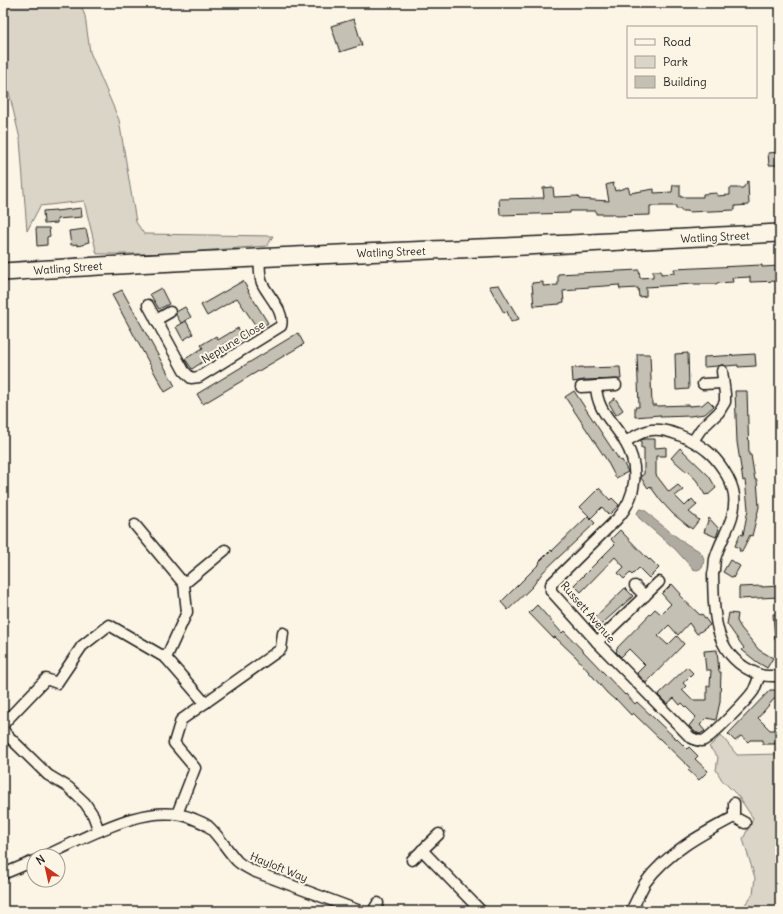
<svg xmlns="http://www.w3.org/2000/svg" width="783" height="914" font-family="Delius,sans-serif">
	<rect width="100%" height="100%" fill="#fcf5e5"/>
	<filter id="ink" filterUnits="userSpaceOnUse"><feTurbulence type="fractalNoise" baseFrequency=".025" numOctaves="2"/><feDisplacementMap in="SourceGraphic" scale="8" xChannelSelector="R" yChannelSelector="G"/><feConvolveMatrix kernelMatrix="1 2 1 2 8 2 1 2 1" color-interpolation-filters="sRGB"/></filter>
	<g filter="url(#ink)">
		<g fill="#dbd5c8" stroke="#7c7872">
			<polygon points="3,3 80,3 85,16 90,52 119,120 136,222 144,234 273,236 267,246 158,254 97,254 84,201 40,206 27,231 20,139 3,67"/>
			<polygon points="721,735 737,755 780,754 780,911 740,911 753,894 755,878 743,839 753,818 738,796 722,780 716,770 718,757 709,747"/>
		</g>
		<path fill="#b0aba1" stroke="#75726c" d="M640 509C647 510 650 515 655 520 666 528 677 538 688 545 693 548 698 549 701 553 705 558 704 563 702 568L697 570 693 569 675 549 639 518 637 514 638 511Z"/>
		<g fill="#c4c0b3" stroke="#1c1c1c">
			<polygon points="354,19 362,45 340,52 331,26"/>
			<polygon points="780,152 780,165 769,165 768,153"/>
			<polygon points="748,181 749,205 735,206 735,210 688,212 688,211 681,211 681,209 676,209 676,206 650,206 650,215 615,216 615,214 596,214 596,211 570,211 570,213 500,215 499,199 544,198 543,188 553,187 554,197 578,196 579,199 609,201 606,185 613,183 615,191 628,187 630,193 654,189 654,193 672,192 673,185 680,185 680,197 703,197 703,194 717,193 717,196 730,195 730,188 743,188"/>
			<polygon points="81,208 82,217 57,219 57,223 44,224 43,211 56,210 56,211"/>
			<polygon points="36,228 49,228 50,236 47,237 47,245 37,246"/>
			<polygon points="86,229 89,242 85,243 85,244 78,246 77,244 71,245 69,231"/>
			<polygon points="762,265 762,267 780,266 780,281 750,282 750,277 732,278 733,282 717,283 717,284 693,284 646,287 646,296 639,297 638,288 620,289 619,285 576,288 576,290 563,291 564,302 560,303 560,304 534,306 532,283 543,282 543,286 558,285 558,274 639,270 640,278 653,277 653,271 661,271 661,274 675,273 674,269"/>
			<polygon points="243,281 249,291 248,291 268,323 258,329 237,298 207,316 201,305"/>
			<polygon points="499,285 519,319 511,322 507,311 504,313 489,286"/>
			<polygon points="161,288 169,304 159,309 150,294"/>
			<polygon points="122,290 175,386 165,392 112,295"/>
			<polygon points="185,307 191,317 181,323 176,315 176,312"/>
			<polygon points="186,321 193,334 183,340 176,327"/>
			<polygon points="238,328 244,338 231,346 228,342 203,358 204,361 192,369 185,359 203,348 201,345 216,336 218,340"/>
			<polygon points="298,333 304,344 203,404 197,394"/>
			<polygon points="688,353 689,389 676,390 675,354"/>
			<polygon points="637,354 650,354 652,405 657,405 657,406 689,405 689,406 702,405 708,400 714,406 705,414 690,416 660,417 660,415 635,417 635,407 639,407"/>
			<polygon points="755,354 756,366 738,367 738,365 726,366 722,365 718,366 704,367 704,357"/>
			<polygon points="583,367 583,368 620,367 621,379 584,380 573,382 572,368"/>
			<polygon points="574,391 620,461 622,460 628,472 616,478 606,459 565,397"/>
			<polygon points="735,391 747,391 749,455 751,455 755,480 757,480 759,507 752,536 750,535 742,551 739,551 740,549 735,546 740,534 743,535 748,509 745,480 743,481 737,442"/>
			<polygon points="615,398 623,410 616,415 609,403"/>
			<polygon points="644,439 655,439 655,448 666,447 666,456 656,456 656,475 669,492 678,485 683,490 675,496 685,506 692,499 697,505 689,512 699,520 692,529 673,514 661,501 650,486 648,488 641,478 641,476 644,474 644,448 641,448 641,440"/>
			<polygon points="680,448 709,476 716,488 708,495 708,494 705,495 697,481 688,471 687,472 671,458"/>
			<polygon points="599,488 610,500 612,498 619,505 609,515 602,507 591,518 580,507"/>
			<polygon points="588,516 595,523 543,572 532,587 508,610 501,602 540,563 539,562 551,550 552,551"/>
			<polygon points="709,518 719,529 716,537 704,532"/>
			<polygon points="620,530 649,560 650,559 659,568 649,578 639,568 632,575 630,573 624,579 618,573 624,567 615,557 581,592 574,585 615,544 611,539"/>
			<polygon points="730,560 740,566 733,578 723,572"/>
			<polygon points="672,584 681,594 680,596 700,615 702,614 710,625 697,634 689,623 678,635 669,625 658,636 668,645 677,636 684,644 646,683 637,673 645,665 629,649 621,657 616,652 617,650 616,649 655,609 661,614 671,604 662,594"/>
			<polygon points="762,586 762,587 780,586 780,597 739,599 739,587"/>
			<polygon points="625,588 633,596 595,630 589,623"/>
			<polygon points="537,605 562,633 564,631 584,652 625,695 626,694 635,704 637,702 675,738 676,738 687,749 689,747 698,756 695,759 708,771 699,780 688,770 690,768 633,713 631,715 616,699 615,700 607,693 576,657 555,637 553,638 529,613"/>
			<polygon points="729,613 738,614 737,621 741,628 759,650 773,658 767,668 757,662 742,650 744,648 727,624"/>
			<polygon points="773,614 780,614 780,639 775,640"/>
			<polygon points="717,650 719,672 721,672 720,702 716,720 707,718 700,725 705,731 700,734 695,732 689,726 696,717 682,703 680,705 674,698 667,704 658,695 687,667 693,673 683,683 686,686 682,690 692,700 707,700 707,686 710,686 711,670 706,670 704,651"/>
			<polygon points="770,690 780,690 780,699 774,699 758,718 770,730 780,730 780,742 775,742 775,744 763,744 763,740 750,740 748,742 741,736 735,741 728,734"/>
		</g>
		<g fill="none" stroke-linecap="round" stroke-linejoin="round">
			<g stroke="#1c1c1c" stroke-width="13">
				<g id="minor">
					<path d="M148 305 184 371 191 378 199 377 281 326C285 311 268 296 262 283 259 275 260 266 259 257"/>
					<polyline points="156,320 170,312"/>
					<polyline points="703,384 723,383"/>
					<path d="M596 386C597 412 613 421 625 442 640 467 637 497 617 519L551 584V591L597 642 690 737C694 739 697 741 702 741 710 739 749 698 754 690 756 685 758 680 760 675"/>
					<polyline points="581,387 616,385"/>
					<polyline points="693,441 701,429 719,412 725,402 725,394 722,371"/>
					<path d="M625 442C632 438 639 433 647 431 664 426 692 439 706 450 718 459 732 480 734 495 737 519 721 537 715 559 714 564 715 569 713 574 714 615 713 657 758 674 764 677 773 676 780 676"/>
					<polyline points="135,525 184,584 187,612 166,658"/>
					<polyline points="184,584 225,550"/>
					<polyline points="635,586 645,596"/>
					<polyline points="597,642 659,582"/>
					<polyline points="205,703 281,649 283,633"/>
					<polyline points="3,729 4,723 46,679 57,683 82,646 109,625 166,658 205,703 181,720 174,743 195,768 177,814"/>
					<polyline points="3,729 6,734 48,775 68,787 85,803 93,815 99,831"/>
					<polyline points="734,803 734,817 745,823"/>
					<polyline points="422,850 481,911"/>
					<path d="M45 856C86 838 149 799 194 819 198 821 204 823 208 826 219 836 227 850 237 861 241 865 248 868 253 871L360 911"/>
					<polyline points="412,860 439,834"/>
					<polyline points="3,874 34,861"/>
					<polyline points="373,911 378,903"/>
					<path d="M631 911C636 902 640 892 645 883 666 853 702 834 734 817"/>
				</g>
			</g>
			<g stroke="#1c1c1c" stroke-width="20">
				<path id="trunk" d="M3 272C162 261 320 255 479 248 580 244 680 238 780 233"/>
			</g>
			<use href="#minor" stroke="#fcf5e5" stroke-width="10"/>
			<use href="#trunk" stroke="#fcf5e5" stroke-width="17"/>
		</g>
	</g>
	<g text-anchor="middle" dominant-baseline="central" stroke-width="4" stroke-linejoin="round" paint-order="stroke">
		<g font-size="11" fill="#1c1c1c" stroke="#fcf5e5">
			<text transform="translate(715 237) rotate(-3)">Watling Street</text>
			<text transform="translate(391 252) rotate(-2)">Watling Street</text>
			<text transform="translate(68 268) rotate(-4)">Watling Street</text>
			<text transform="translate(233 342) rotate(-31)">Neptune Close</text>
			<text transform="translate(588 612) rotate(49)">Russett Avenue</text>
			<text transform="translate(279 867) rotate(22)">Hayloft Way</text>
		</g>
	</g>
	<rect width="783" height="914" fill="none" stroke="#fcf5e5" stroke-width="16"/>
	<rect x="8" y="8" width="767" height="898" fill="none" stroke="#1c1c1c" stroke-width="1.5" filter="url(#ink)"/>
	<rect x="627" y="26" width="130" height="72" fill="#fcf5e5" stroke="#a29e95"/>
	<rect x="635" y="39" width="20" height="6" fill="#fcf5e5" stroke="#a29e95"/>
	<text x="663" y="46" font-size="12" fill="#1c1c1c">Road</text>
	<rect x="635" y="56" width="20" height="12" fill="#dbd5c8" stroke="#a29e95"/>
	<text x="663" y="66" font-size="12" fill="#1c1c1c">Park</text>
	<rect x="635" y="76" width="20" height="12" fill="#c4c0b3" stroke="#a29e95"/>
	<text x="663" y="86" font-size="12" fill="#1c1c1c">Building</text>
	<g transform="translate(46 868) rotate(326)"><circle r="19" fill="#fcf5e5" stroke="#a29e95"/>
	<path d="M0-3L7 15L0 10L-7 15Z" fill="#c8321e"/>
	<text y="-6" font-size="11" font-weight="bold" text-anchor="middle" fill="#1c1c1c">N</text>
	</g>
</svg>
